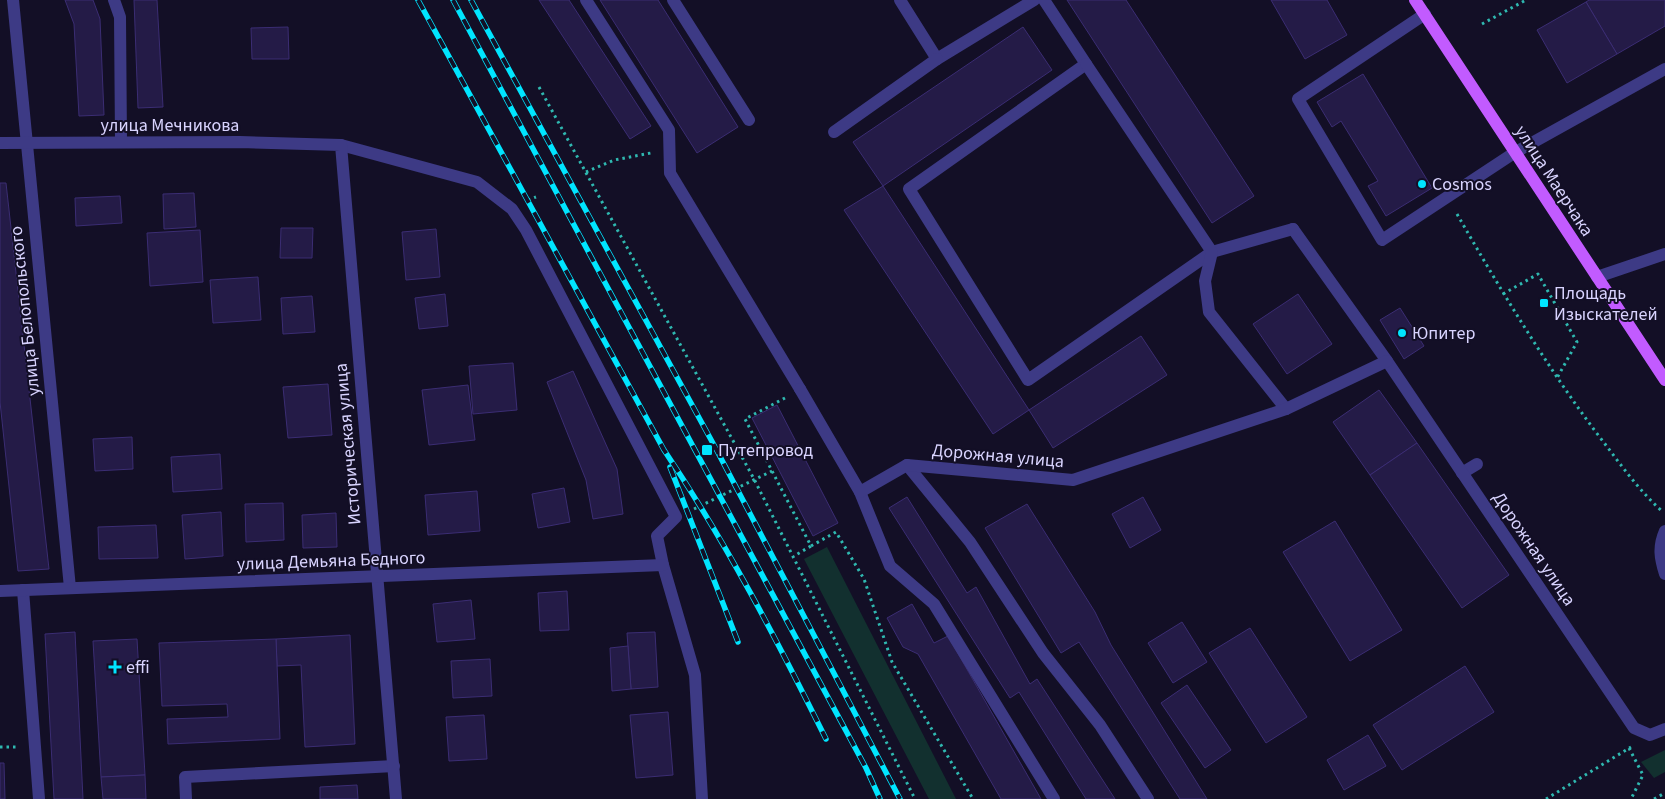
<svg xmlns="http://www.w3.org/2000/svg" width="1665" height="799" font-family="'Source Sans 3',sans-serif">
	<rect width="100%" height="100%" fill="#130f26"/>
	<g fill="#12302f">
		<polygon points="827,547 956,799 929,799 804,559"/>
		<polygon points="1665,750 1665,772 1654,778 1641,762"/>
	</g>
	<g fill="#241b47" stroke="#3b2d73">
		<polygon points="65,0 93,0 100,19 104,115 79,116 74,24"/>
		<polygon points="134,0 157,0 163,107 138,108"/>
		<polygon points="539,0 569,0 651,126 630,139"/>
		<polygon points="600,0 658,0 738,127 697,153"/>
		<polygon points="1067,0 1126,0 1254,196 1212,223"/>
		<polygon points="1271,0 1327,0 1347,35 1305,59"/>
		<polygon points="1589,0 1665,0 1665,26 1617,54 1586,2"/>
		<polygon points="1586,2 1617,54 1567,83 1537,30"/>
		<polygon points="288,27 289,59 252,59 251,28"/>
		<polygon points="1023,27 1052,70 883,186 853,142"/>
		<polygon points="1363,74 1432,188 1386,216 1368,186 1378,181 1341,121 1332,127 1317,102"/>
		<polygon points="0,183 6,183 49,569 18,571 0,402"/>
		<polygon points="883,186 1029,410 993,434 844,210"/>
		<polygon points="194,193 196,227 164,229 163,194"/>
		<polygon points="120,196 122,223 76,226 75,198"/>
		<polygon points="281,228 313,228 312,258 280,258"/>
		<polygon points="436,229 440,277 406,280 402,232"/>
		<polygon points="200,230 203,282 150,286 147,233"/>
		<polygon points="258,277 261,320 213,323 210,280"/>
		<polygon points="445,294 448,326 419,329 415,298"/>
		<polygon points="1298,294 1332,344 1287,374 1253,324"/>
		<polygon points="312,296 315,332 283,334 281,298"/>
		<polygon points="1400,308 1424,346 1404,359 1380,320"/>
		<polygon points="1141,336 1167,375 1053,448 1029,410"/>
		<polygon points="513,363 517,410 473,414 469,366"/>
		<polygon points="573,371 617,469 623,514 593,519 586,480 547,382"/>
		<polygon points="328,384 332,435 288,438 283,387"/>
		<polygon points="468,385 475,440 429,445 422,390"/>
		<polygon points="1379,390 1417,443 1370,475 1333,422"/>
		<polygon points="777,405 838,523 813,536 752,418"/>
		<polygon points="132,437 133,469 95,471 93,439"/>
		<polygon points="1417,443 1509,575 1462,608 1370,475"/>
		<polygon points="220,454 222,489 173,492 171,457"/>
		<polygon points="564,488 570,522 538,528 532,494"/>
		<polygon points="477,491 480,531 428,535 425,495"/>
		<polygon points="907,497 967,593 976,587 1030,684 1037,679 1115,799 1086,799 1019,692 1010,698 889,508"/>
		<polygon points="1143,497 1161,530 1130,548 1112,514"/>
		<polygon points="283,503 284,540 246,542 245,504"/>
		<polygon points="1027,504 1095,612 1111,645 1207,799 1180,799 1079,642 1061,653 985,528"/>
		<polygon points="221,512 223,556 185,559 182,515"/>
		<polygon points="336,513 337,547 303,548 302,515"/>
		<polygon points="1335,521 1402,630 1350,661 1283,552"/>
		<polygon points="156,525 158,558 99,559 98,527"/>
		<polygon points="567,591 569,630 540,631 538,593"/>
		<polygon points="471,600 475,639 437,642 433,604"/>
		<polygon points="912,604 934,643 948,636 1041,799 1001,799 918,654 903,647 887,618"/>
		<polygon points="1182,622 1207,662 1173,683 1148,643"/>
		<polygon points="1250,628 1307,717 1266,743 1209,653"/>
		<polygon points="75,632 83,799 54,799 45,634"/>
		<polygon points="655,632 658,687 631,689 627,633"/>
		<polygon points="350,635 355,744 305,747 301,665 277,666 276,639"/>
		<polygon points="137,639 145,775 101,777 93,641"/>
		<polygon points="276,639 280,739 168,744 167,719 228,717 227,704 162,706 159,643"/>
		<polygon points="628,646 631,689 612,691 610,648"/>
		<polygon points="490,659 492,696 453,698 451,661"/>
		<polygon points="1465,666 1494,712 1402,770 1373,725"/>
		<polygon points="1187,685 1231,750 1205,768 1161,703"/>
		<polygon points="668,712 673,775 636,778 630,715"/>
		<polygon points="484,715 487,759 449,761 446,717"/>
		<polygon points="1368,735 1386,766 1344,790 1327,760"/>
		<polygon points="0,763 4,763 5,799 0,799"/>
		<polygon points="145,775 146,799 103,799 101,777"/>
		<polygon points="357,785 358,799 320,799 320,787"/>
	</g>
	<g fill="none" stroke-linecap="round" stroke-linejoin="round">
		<g stroke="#2fb8b0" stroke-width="3" stroke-dasharray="2.5 4" stroke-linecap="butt">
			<polyline points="1482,24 1526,0"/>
			<polyline points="539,87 754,479 915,799"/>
			<polyline points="586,172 614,160 651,153"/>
			<polyline points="528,200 536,197"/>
			<path d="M1457 214C1500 289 1544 362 1595 431 1617 459 1636 488 1663 512"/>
			<polyline points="1503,294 1538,274 1577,342 1557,378"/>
			<polyline points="785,398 745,419 811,546 794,556"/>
			<polyline points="694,509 772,471"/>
			<polyline points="811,546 836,532 864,579 892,662 973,799"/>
			<polyline points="0,747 17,747"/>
			<polyline points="1629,748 1643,775 1631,799"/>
			<polyline points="1546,799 1631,747"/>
			<polyline points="1654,799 1665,793"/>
		</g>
		<g stroke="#3d3a85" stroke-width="12">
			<polyline points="586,0 669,130 670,173 800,389"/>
			<polyline points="673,0 749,120"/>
			<polyline points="900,0 937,59 1034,0"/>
			<polyline points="1044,0 1086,64 909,189 1028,380 1212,252 1293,229"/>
			<polyline points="1425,14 1298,99 1382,240 1514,153 1665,69"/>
			<polyline points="1086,64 1212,252 1205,281 1209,312 1286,409"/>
			<polyline points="834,132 937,59"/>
			<polyline points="341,145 477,182 512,209 526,230 676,517 657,536 663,565 695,675 702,799"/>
			<polyline points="1597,277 1665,254"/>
			<polyline points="907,465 970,542 1043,653 1100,725 1148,799"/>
			<polyline points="1462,473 1477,464"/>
			<polyline points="860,492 890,566 934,604 1054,799"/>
			<polyline points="23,590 39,799"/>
			<polyline points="186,799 185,777 394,766"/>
		</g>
		<g stroke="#3d3a85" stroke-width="12">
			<polyline points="13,0 70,588"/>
			<polyline points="114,0 120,17 121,142"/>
			<polyline points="0,143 240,142 341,145 396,799"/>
			<polyline points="1293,229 1387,361 1634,728 1650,735 1665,729"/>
			<polyline points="800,389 860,492 907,465 1073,480 1286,409 1387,361"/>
			<path d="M1665 531C1658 547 1660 558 1665 574"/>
			<polyline points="0,591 663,565"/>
		</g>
		<polyline stroke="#c25bff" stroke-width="12" points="1415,0 1665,380"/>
		<g stroke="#00e5ff" stroke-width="5.5">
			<g id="rail">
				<path d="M418 0 664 450C726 542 777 640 826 739"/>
				<polyline points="453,0 866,768 880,799"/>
				<polyline points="471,0 715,447 900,799"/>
				<polyline points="670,467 738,642"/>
			</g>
		</g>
		<use href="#rail" stroke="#130f26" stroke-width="4" stroke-dasharray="11" stroke-linecap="butt"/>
	</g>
	<g fill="#00e5ff" stroke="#130f26" stroke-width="2">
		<circle cx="1422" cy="184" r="5"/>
		<rect x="1539" y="298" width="10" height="10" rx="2.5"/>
		<circle cx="1402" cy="333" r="5"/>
		<rect x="701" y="444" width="12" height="12" rx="2.5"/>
		<path d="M112.5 659.5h5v5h5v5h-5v5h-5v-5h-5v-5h5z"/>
	</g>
	<g text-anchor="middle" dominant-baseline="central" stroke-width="4" stroke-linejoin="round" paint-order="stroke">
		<g font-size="18" fill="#d9d4ff" stroke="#130f26">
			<text x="170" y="125">улица Мечникова</text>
			<text transform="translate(1554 181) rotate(57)">улица Маерчака</text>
			<text transform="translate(25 311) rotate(-96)">улица Белопольского</text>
			<text transform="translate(348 444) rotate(-95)">Историческая улица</text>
			<text transform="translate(998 456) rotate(5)">Дорожная улица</text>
			<text transform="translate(1534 549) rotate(56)">Дорожная улица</text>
			<text transform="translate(331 561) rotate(-2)">улица Демьяна Бедного</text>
		</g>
		<g font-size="18" fill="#d9d4ff" stroke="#130f26" text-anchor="start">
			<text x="1432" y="184">Cosmos</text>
			<text x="1554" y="293">Площадь<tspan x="1554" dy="21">Изыскателей</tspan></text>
			<text x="1412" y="333">Юпитер</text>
			<text x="718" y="450">Путепровод</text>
			<text x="126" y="667">effi</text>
		</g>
	</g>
</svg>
